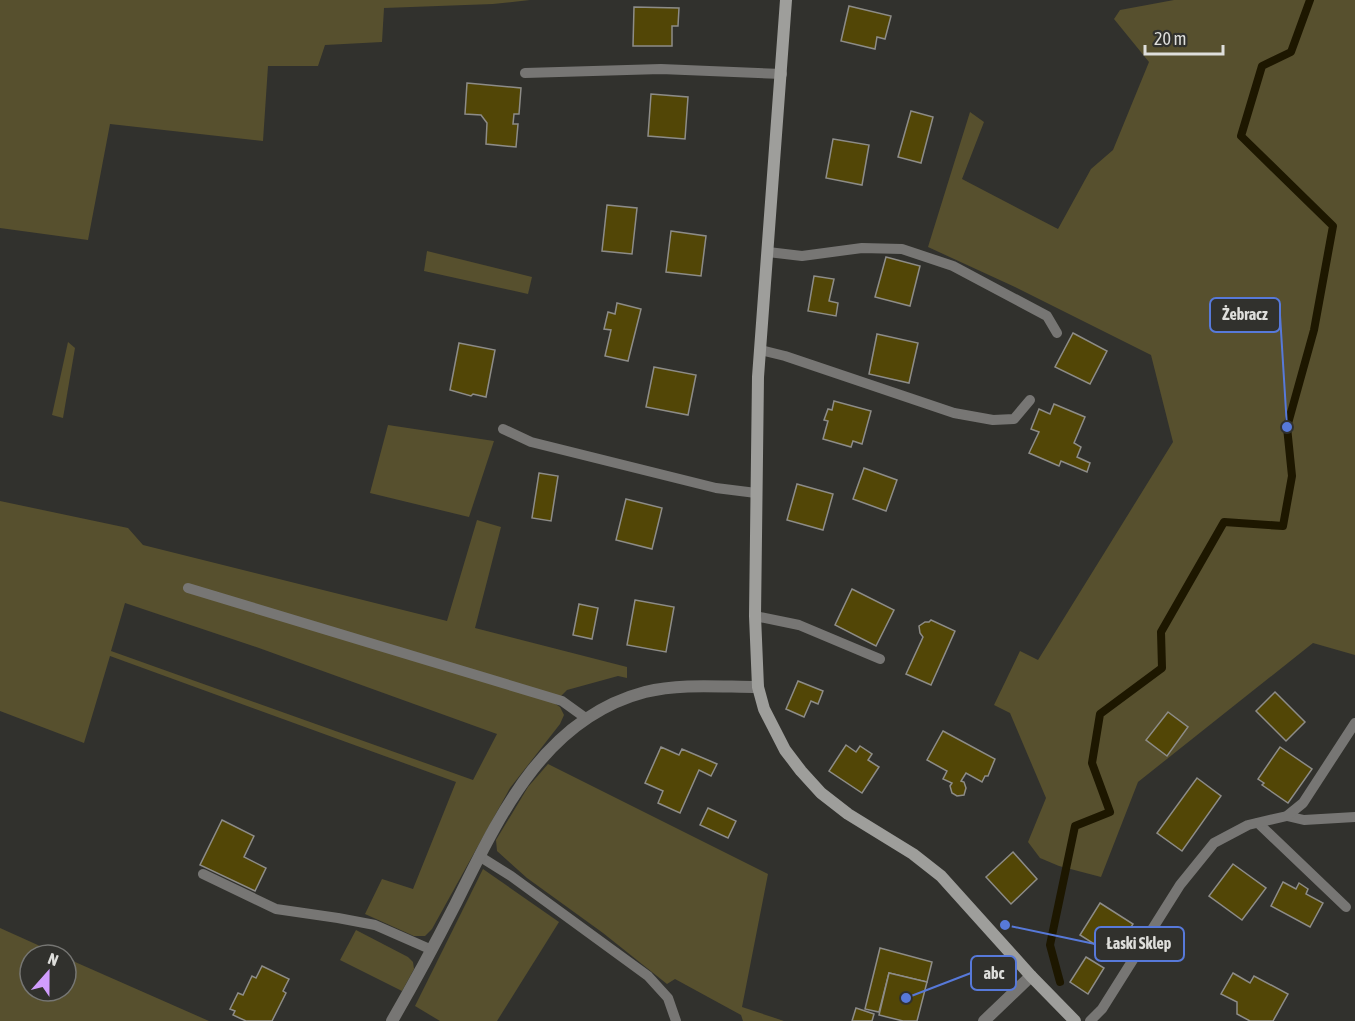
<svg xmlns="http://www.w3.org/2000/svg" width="1355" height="1021" font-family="'Asap Condensed',sans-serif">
	<rect width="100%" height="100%" fill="#31312d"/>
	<g fill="#57502e" fill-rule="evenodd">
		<polygon points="0,0 530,0 493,4 384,8 382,42 325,45 318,66 268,66 263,141 110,124 88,240 0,228"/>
		<polygon points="1174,0 1355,0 1355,655 1313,643 1138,782 1101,877 1059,866 1040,858 1028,842 1046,798 1010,713 994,705 1020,651 1038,660 1173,442 1151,355 1015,287 928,247 970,112 984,122 962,179 1058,229 1091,169 1113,150 1149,62 1114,19 1120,10"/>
		<polygon points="427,251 532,277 528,294 424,271"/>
		<polygon points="68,342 75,348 63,418 52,415"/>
		<polygon points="388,425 494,441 469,517 370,493"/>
		<path d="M0 501 128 528 143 545 447 621 477 520 501 527 475 628 627 667V678L618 676 567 690 554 703 560 707 564 715 560 724 510 788 432 929 425 936H414L365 914 382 879 413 889 456 782 110 656 84 743 0 711ZM125 603 259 648 497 734 473 780 111 651Z"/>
		<polygon points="548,764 768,874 742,1007 784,1021 743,1021 741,1015 675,979 667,984 603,933 527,878 497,851 496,840 528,787"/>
		<polygon points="483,869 559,922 497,1021 440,1021 415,1006"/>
		<polygon points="0,928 60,955 30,955 30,991 66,991 66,958 209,1021 0,1021"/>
		<polygon points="356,930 408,957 413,962 414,969 402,991 340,960"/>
	</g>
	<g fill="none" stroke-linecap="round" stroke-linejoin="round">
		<polyline stroke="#1d1700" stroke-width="8" points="1060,982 1050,945 1075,826 1110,812 1092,763 1100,714 1162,668 1161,632 1224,522 1283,526 1292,476 1287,427 1314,330 1333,226 1241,136 1262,66 1291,52 1310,0"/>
	</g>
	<g fill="#524606" stroke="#8d8c88" stroke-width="1.5">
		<polygon points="849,6 891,16 885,39 877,37 875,49 841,41"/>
		<polygon points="634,7 679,8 678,26 672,26 672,46 633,46"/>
		<polygon points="467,83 521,88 519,114 514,114 513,124 518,124 516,147 486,144 487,123 481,115 465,114"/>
		<polygon points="651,94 688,97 685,139 648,136"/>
		<polygon points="911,111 933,117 921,163 898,157"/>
		<polygon points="833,139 869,145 862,185 826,178"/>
		<polygon points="607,205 637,208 632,254 602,251"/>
		<polygon points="671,231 706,236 701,276 666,272"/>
		<polygon points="886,257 920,266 910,306 875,297"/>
		<polygon points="814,276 834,279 829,301 838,303 836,316 808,311"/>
		<polygon points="617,303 641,309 628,361 605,356 611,330 604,329 608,312 615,314"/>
		<polygon points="1073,333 1107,351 1090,384 1055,367"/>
		<polygon points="877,334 918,343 909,383 869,374"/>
		<polygon points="459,343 495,350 486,397 473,394 471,396 450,390"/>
		<polygon points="654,367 696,375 688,415 646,407"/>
		<polygon points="834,401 871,411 862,444 853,441 851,447 823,439 828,421 824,420 828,409 832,410"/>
		<polygon points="1054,404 1085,417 1074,443 1081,447 1077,457 1090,463 1087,472 1061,461 1059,466 1029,453 1039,432 1031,429 1039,409 1050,414"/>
		<polygon points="864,468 897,480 886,511 853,499"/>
		<polygon points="539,473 558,476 551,521 532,518"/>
		<polygon points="797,484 833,494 823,530 787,520"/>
		<polygon points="626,499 662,508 652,549 616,540"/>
		<polygon points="852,589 894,610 876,646 835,625"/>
		<polygon points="635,600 674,607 666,652 627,645"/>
		<polygon points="579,604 598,608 592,639 573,635"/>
		<polygon points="931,620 955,631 931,685 906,674 923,637 920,633 919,626 925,622 929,622"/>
		<polygon points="798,681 823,691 818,704 811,701 804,717 786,709"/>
		<polygon points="1275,692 1305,722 1286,741 1256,711"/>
		<polygon points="1168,712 1188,727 1167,756 1146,740"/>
		<polygon points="943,731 995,759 988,776 985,776 982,782 966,773 961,781 964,782 966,788 964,795 957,796 952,793 950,786 952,783 943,779 947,771 927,760"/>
		<polygon points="846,745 856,752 860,746 872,754 868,760 879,767 862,793 829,771"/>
		<polygon points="661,747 679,755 682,749 717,764 711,776 699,770 680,813 658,803 663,791 645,783"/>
		<polygon points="1280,747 1312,769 1288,803 1262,785 1264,783 1258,779"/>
		<polygon points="1197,778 1221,796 1182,851 1157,833"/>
		<polygon points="708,808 736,821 728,838 700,825"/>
		<polygon points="222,820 254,836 244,857 266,868 255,891 200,865"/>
		<polygon points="1013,852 1037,879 1011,904 986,877"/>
		<polygon points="1233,864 1266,888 1242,920 1209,896"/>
		<polygon points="1283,882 1296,889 1299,883 1308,889 1306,894 1323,903 1310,927 1271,906"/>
		<polygon points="1100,903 1133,924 1113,956 1080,935"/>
		<polygon points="880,948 932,962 927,982 889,973 879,1012 865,1009"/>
		<polygon points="1086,957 1104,968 1088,994 1070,982"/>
		<polygon points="262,966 289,979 283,991 286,993 272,1021 246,1021 233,1015 235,1011 230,1009 238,993 243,995 252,976 256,978"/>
		<polygon points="889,973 927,982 917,1021 903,1021 879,1015"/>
		<polygon points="1233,973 1250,983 1254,976 1288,994 1273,1021 1250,1021 1237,1014 1237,1002 1221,994"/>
		<polygon points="856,1008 874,1014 872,1021 852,1021"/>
	</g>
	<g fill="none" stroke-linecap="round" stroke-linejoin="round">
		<g stroke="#777674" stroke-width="10">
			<polyline points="525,73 661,69 782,74"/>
			<polyline points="768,252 802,256 862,248 902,249 953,266 1047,316 1057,333"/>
			<polyline points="760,350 785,356 954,413 993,420 1014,419 1030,400"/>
			<polyline points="503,429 531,442 716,488 756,493"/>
			<polyline points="188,588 562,701 587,719"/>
			<polyline points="755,616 799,625 880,659"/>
			<polyline points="1287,816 1304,820 1355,817"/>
			<polyline points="1258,823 1346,907"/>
			<polyline points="479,856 511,876 648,976 668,998 676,1021"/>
			<polyline points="203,874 276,909 338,918 375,925 432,950"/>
			<polyline points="1090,1021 1102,1009 1180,885 1214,843 1248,825 1287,816 1303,803 1355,723"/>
		</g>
		<g stroke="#777674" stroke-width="12">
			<path d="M392 1021C414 983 435 944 455 905 498 819 542 719 645 692 681 683 721 687 758 687"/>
			<polyline points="984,1021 1031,976"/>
		</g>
		<polyline stroke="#9e9e9b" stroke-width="12" points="786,0 758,377 755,616 758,687 764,709 785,750 801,771 821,793 848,814 913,854 941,876 1031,976 1075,1021"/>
	</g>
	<path fill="none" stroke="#5779d9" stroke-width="2" d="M1287 427L1280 315M1005 925L1095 944M906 998L971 973"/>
	<g fill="#5779d9" stroke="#31312d" stroke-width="2">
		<circle cx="1287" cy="427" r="6"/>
		<circle cx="1005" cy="925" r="6"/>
		<circle cx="906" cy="998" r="6"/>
	</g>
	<g fill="#31312d" stroke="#5779d9" stroke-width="2">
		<rect x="1210" y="298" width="70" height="34" rx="6"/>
		<rect x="1095" y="927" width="89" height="34" rx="6"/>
		<rect x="971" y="956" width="45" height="34" rx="6"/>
	</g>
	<g font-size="16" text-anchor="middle" font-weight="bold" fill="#dededb">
		<text x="1245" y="320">Żebracz</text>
		<text x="1139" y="949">Łaski Sklep</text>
		<text x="994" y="979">abc</text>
	</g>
	<g transform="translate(48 973) rotate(21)"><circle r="28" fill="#31312d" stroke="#767673" stroke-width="1.5"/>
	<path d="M0-4.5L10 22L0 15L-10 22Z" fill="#d19dfe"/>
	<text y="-9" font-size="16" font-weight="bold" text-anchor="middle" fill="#dededb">N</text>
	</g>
	<path d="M1145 45v9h78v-9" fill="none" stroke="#dededb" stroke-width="3"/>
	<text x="1154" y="45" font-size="18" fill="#dededb" stroke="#31312d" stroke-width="4.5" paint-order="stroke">20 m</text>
</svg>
